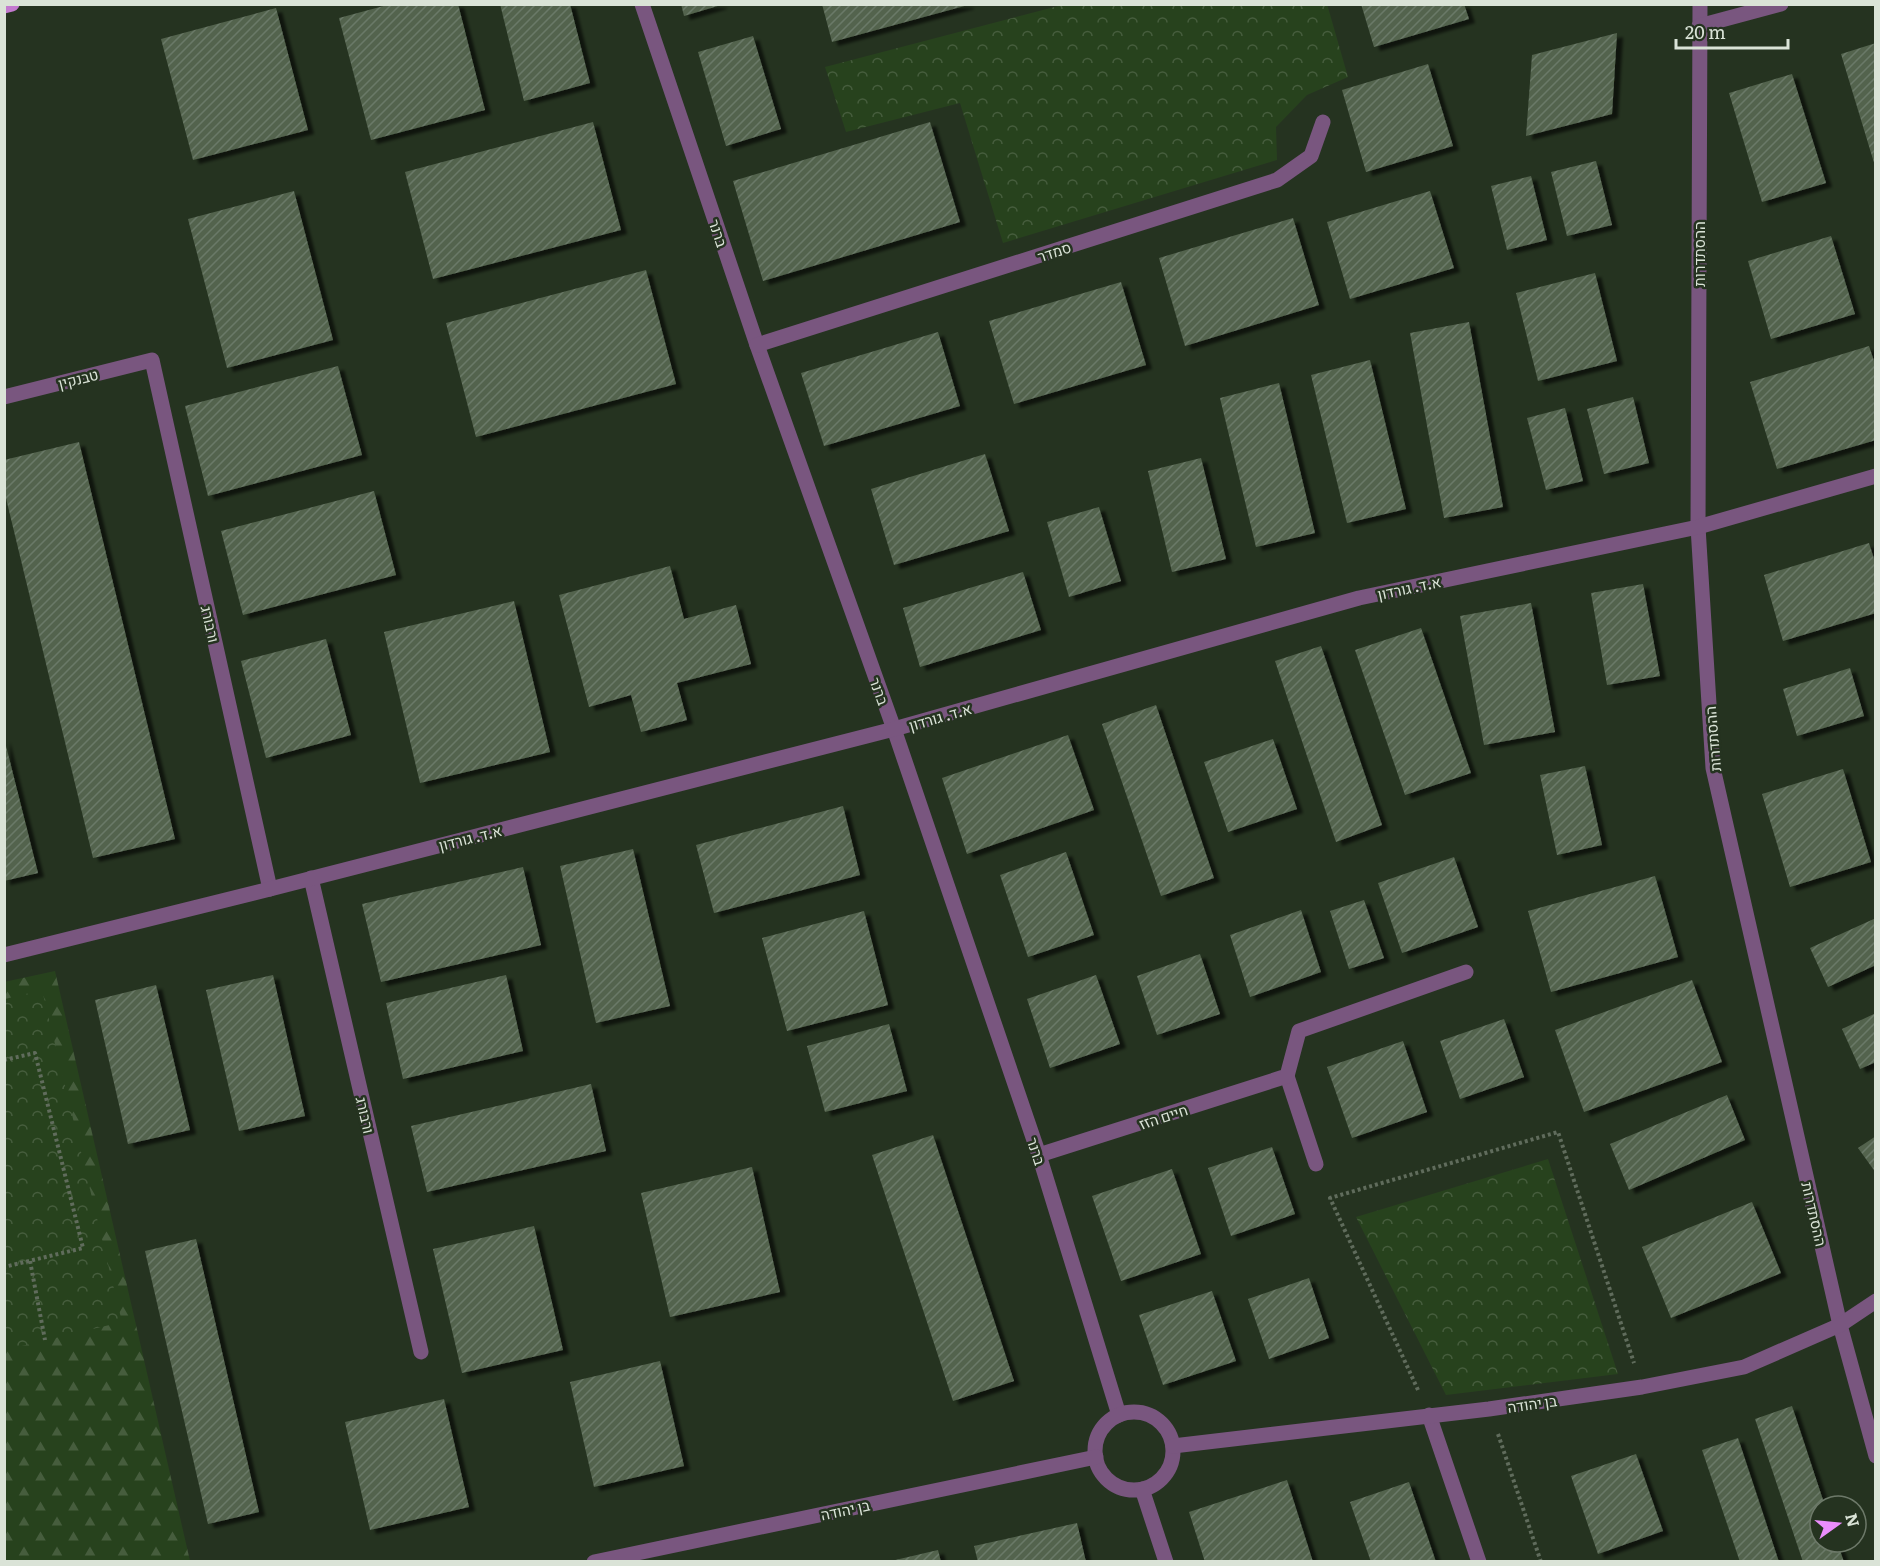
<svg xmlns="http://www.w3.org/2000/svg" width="1880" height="1566" font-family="Literata,Heebo,serif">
	<defs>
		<pattern id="forest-firs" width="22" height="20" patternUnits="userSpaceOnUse" patternTransform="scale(1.5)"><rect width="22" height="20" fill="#27421d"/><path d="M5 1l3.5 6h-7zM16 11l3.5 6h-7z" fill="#465d3d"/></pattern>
		<pattern id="park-crowns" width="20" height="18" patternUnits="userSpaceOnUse" patternTransform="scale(1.5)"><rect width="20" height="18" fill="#27421d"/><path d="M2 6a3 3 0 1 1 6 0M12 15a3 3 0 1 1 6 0" fill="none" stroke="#465d3d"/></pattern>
		<pattern id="building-hatch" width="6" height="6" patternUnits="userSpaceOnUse" patternTransform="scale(1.5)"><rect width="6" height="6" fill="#53634e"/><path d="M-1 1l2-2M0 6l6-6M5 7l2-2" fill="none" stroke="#6b7967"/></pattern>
		<filter id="shadow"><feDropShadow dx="6" dy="4" stdDeviation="1.5" flood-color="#0009"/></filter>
	</defs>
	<rect width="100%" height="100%" fill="#253320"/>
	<polygon fill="url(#forest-firs)" points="55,971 190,1561 5,1561 4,982"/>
	<g fill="url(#park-crowns)">
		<polygon points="1327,4 1348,77 1307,95 1276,127 1277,160 1003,243 960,103 846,132 825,67 1062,5"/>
		<polygon points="42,990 122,1322 5,1350 5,999"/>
		<polygon points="1548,1159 1618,1374 1446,1395 1356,1217"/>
	</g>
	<g fill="url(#building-hatch)" filter="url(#shadow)">
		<polygon points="391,4 458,4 485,110 371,140 339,18"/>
		<polygon points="500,4 570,4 590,83 524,101"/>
		<polygon points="681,4 721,4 721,5 684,16"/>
		<polygon points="822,4 968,4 968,5 832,42"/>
		<polygon points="1361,4 1464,4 1469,19 1374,47"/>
		<polygon points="276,8 308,130 193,160 161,39"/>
		<polygon points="1617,33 1612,114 1526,136 1532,55"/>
		<polygon points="753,36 781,129 726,146 698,52"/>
		<polygon points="1876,43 1876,166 1875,166 1841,54"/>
		<polygon points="1428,64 1453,146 1366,172 1342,90"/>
		<polygon points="1792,74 1826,183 1762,202 1729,93"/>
		<polygon points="593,122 621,230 433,279 405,172"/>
		<polygon points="930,122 960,222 763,281 733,181"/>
		<polygon points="1596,161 1612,225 1567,236 1551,172"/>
		<polygon points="1531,176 1547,240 1507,250 1491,186"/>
		<polygon points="294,191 333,340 227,368 188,219"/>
		<polygon points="1430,191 1454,268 1350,299 1327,222"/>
		<polygon points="1293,218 1319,305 1185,346 1159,258"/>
		<polygon points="1831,236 1855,314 1771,339 1748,261"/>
		<polygon points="646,270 676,384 476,437 446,323"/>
		<polygon points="1595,273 1617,361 1538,381 1516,293"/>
		<polygon points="1121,282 1146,365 1014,404 989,321"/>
		<polygon points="1469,322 1503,507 1444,518 1410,333"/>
		<polygon points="938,332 960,406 824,446 801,373"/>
		<polygon points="1869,346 1876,367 1876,440 1777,469 1750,382"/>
		<polygon points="1370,360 1406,509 1347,523 1311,375"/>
		<polygon points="338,366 362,455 208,496 185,406"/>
		<polygon points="1279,383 1315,533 1256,547 1220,398"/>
		<polygon points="1633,397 1649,463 1604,474 1587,409"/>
		<polygon points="1565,408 1583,481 1546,490 1527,418"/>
		<polygon points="79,442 175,839 93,858 4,490 4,460"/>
		<polygon points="985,454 1009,531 894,565 871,489"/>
		<polygon points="1201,458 1226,559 1172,572 1148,471"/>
		<polygon points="374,491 396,575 243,615 221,531"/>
		<polygon points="1099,507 1121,581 1069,597 1047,522"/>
		<polygon points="1869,543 1876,565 1876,613 1783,641 1764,575"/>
		<polygon points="670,566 684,619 736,605 751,664 677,683 687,720 641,732 631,695 589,707 559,595"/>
		<polygon points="1023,572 1041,630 920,667 903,608"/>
		<polygon points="1643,584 1660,676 1607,685 1591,593"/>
		<polygon points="514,601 550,752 420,783 384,632"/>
		<polygon points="1531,603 1555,732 1484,745 1460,616"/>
		<polygon points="1421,628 1471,773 1405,795 1355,650"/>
		<polygon points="326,639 351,735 266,758 241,661"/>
		<polygon points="1321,646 1382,825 1336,842 1275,661"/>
		<polygon points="1850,668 1864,716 1797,736 1783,689"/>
		<polygon points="1156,705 1214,878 1161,896 1102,724"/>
		<polygon points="1068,735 1094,810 967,854 942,778"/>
		<polygon points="4,738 38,873 4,881"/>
		<polygon points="1273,739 1297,809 1228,832 1204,762"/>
		<polygon points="1585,766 1602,845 1557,855 1540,775"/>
		<polygon points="1843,769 1871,862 1790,887 1762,794"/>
		<polygon points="843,806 860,875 714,913 696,845"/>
		<polygon points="633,849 670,1006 596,1023 560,866"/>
		<polygon points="1066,852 1094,935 1028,957 1000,875"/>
		<polygon points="1454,857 1478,927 1402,953 1378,883"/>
		<polygon points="523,867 541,945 381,982 362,904"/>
		<polygon points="1655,876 1678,957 1551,992 1528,911"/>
		<polygon points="1364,900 1384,958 1349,969 1330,911"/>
		<polygon points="1301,910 1321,972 1250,997 1230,935"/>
		<polygon points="864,911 888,1005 787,1031 762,938"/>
		<polygon points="1876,918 1876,965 1828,987 1810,948"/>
		<polygon points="1200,954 1220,1014 1157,1035 1137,976"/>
		<polygon points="273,975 305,1116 239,1131 206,990"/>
		<polygon points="506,975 523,1051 403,1079 386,1003"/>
		<polygon points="1096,975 1120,1044 1050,1068 1027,999"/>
		<polygon points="1692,980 1722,1062 1584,1112 1555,1030"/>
		<polygon points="156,985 190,1130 128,1144 95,1000"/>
		<polygon points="1876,1013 1876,1062 1860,1069 1842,1029"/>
		<polygon points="1504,1019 1524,1077 1460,1099 1440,1041"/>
		<polygon points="889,1024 907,1091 825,1112 807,1046"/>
		<polygon points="1403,1041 1427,1112 1352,1138 1327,1067"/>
		<polygon points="591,1084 606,1151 427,1192 411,1126"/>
		<polygon points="1727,1095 1745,1140 1629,1190 1610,1144"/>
		<polygon points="933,1135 1014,1381 953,1401 872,1155"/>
		<polygon points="1876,1136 1876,1173 1858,1148"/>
		<polygon points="1272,1147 1295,1214 1231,1236 1208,1168"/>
		<polygon points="752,1167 780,1292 670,1317 641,1193"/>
		<polygon points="1172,1169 1201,1254 1121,1281 1092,1196"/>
		<polygon points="1752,1202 1781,1273 1671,1318 1642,1247"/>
		<polygon points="534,1226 563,1350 462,1373 433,1249"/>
		<polygon points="196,1239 259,1512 208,1524 145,1251"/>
		<polygon points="1309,1278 1329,1338 1269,1359 1248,1299"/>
		<polygon points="1212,1291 1236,1361 1163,1385 1139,1315"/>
		<polygon points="660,1361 684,1466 594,1487 570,1382"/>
		<polygon points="444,1399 469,1507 370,1530 345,1422"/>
		<polygon points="1792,1406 1825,1506 1820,1506 1820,1542 1837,1542 1844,1562 1803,1562 1755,1419"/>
		<polygon points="1738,1438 1779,1562 1740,1562 1702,1450"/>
		<polygon points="1636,1454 1663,1531 1598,1554 1571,1476"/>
		<polygon points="1287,1480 1313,1562 1205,1562 1189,1512"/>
		<polygon points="1409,1482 1436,1562 1371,1562 1350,1502"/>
		<polygon points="1077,1523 1086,1562 978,1562 974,1546"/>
		<polygon points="938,1550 941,1562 891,1562 891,1561"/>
	</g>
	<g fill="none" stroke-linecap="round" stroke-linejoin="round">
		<g stroke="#606c5c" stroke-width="4" stroke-dasharray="3 3" stroke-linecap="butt">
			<polyline points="4,1060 35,1053 83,1248 4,1267"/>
			<polyline points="30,1261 45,1340"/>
			<polyline points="1418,1390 1330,1198 1558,1132 1634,1363"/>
			<polyline points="1498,1434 1541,1562"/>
		</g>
		<g stroke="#79567f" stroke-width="15">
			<polyline points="642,4 757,345 894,729 1039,1155 1119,1415"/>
			<polyline points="1700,4 1698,527 1713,768 1840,1325 1876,1456"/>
			<polyline points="1699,26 1781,4"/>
			<polyline points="757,345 1277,180 1311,156 1323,122"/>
			<polyline points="4,397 152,360 270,889"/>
			<polyline points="311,878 421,1352"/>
			<polyline points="4,955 270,889 894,729 1359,598 1698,527 1876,476"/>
			<polyline points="1287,1076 1316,1164"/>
			<polyline points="1039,1155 1287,1076 1299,1031 1466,972"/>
			<circle cx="1134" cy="1451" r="39"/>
			<polyline points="1429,1415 1479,1562"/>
			<polyline points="1173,1446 1489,1409 1642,1387 1744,1367 1840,1325 1876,1301"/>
			<polyline points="1142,1489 1166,1562"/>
			<polyline points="594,1562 1096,1457"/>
		</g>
		<polyline stroke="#c37acf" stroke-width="15" points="4,6 12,4"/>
	</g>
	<g text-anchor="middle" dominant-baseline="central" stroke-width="5" stroke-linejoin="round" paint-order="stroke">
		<g font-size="15" fill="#dae3d7" stroke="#253320">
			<text transform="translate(719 233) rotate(71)">ברנר</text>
			<text transform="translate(1054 251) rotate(-18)">סמדר</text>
			<text transform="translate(1698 254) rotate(-90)">ההסתדרות</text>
			<text transform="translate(78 378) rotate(-14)">טבנקין</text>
			<text transform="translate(1409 587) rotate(-12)">א.ד. גורדון</text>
			<text transform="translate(211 624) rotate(77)">ורבורג</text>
			<text transform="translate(880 691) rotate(70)">ברנר</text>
			<text transform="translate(940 716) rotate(-16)">א.ד. גורדון</text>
			<text transform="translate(1712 739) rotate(-95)">ההסתדרות</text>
			<text transform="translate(470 837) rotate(-14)">א.ד. גורדון</text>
			<text transform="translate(366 1115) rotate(77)">ורבורג</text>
			<text transform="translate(1163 1116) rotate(-18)">חיים הזז</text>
			<text transform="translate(1037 1151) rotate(72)">ברנר</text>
			<text transform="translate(1815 1214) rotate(77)">ההסתדרות</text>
			<text transform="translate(1532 1403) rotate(-8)">בן יהודה</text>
			<text transform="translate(845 1509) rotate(-12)">בן יהודה</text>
		</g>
	</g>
	<rect width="1880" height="1566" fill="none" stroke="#dae3d7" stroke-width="12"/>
	<g transform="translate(1838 1524) rotate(75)"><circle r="28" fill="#253320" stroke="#6d7969" stroke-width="1.5"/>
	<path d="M0-4.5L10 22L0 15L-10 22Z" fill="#eb8dfc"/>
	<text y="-9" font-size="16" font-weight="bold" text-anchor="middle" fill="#dae3d7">N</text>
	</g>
	<path d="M1676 39v9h112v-9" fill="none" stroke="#dae3d7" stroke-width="3"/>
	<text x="1685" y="39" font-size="18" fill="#dae3d7" stroke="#253320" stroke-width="4.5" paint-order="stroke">20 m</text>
</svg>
